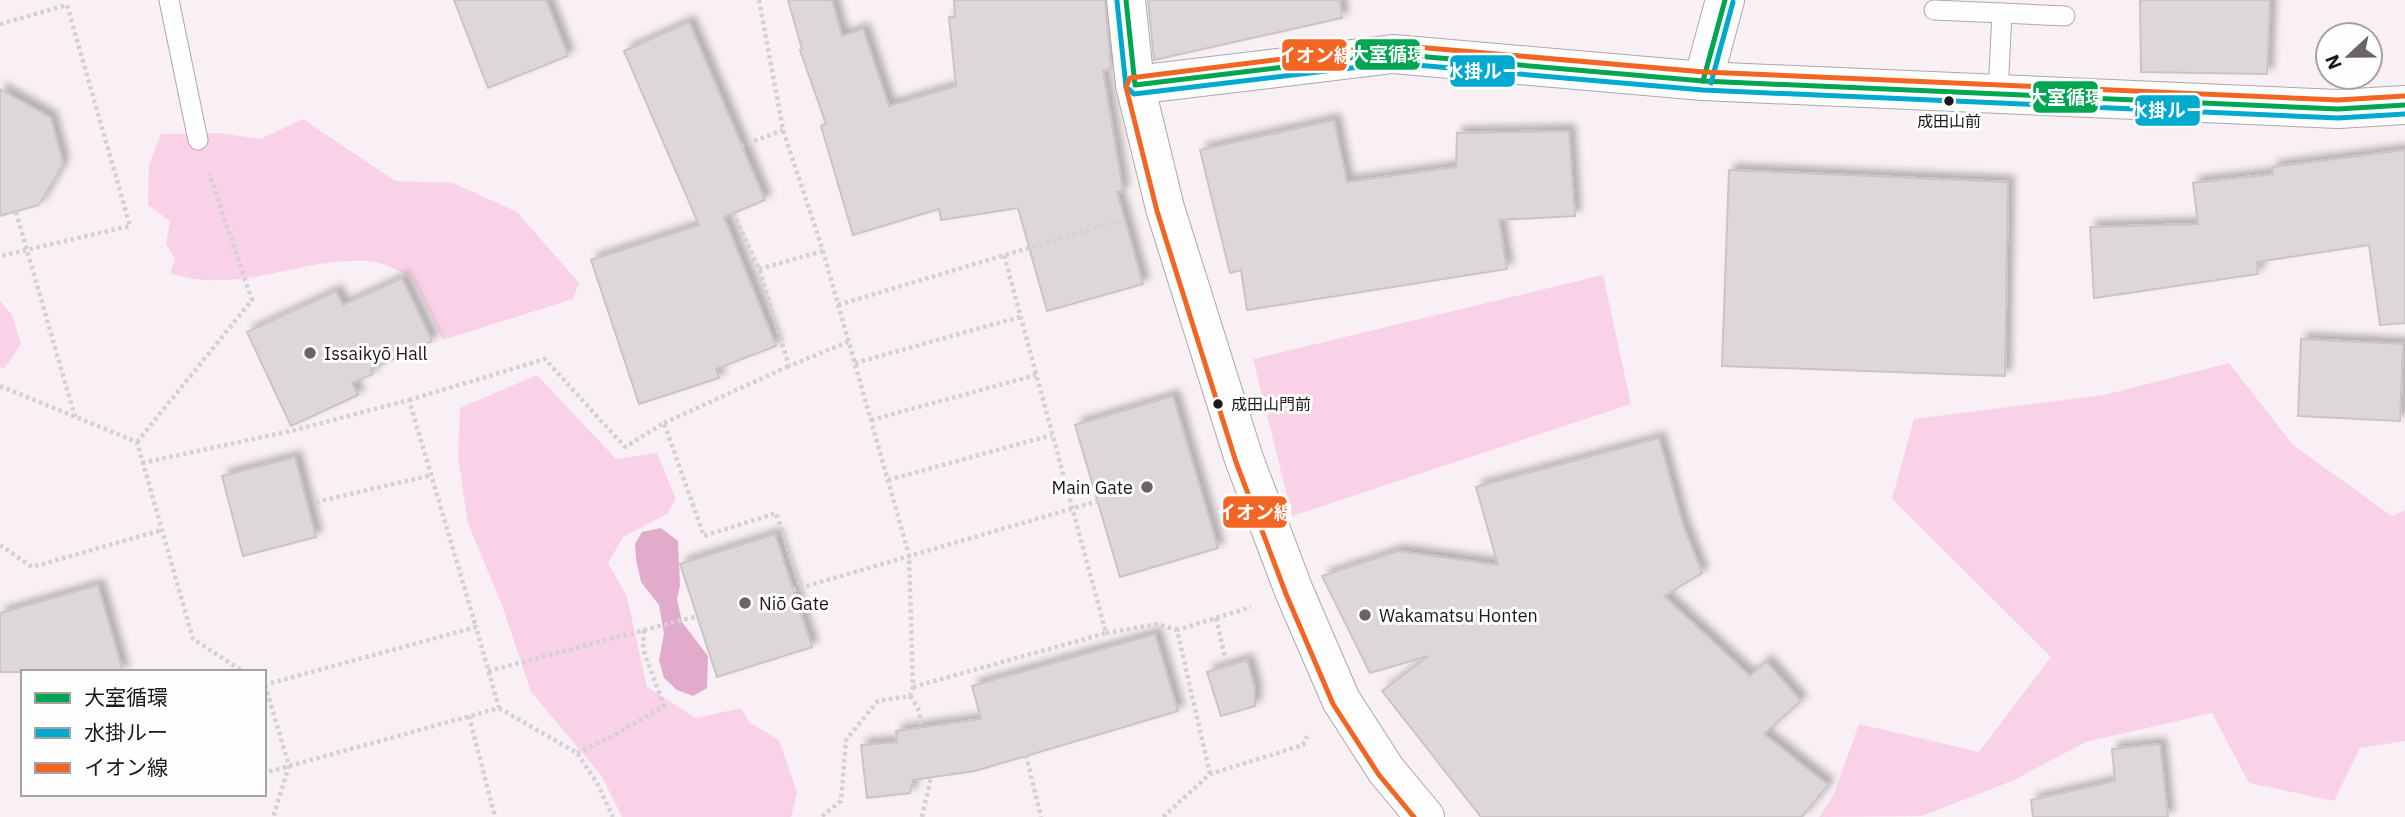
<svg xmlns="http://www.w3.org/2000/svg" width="2405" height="817" font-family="'IBM Plex Sans','Noto Sans JP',sans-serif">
	<defs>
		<filter id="shadow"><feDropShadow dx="6" dy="-6" stdDeviation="3.5" flood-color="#0004"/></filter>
	</defs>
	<rect width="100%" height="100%" fill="#f8f0f4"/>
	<g fill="#f9d2e7">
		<path d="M303 119 395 181 453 183 517 212 579 283 573 299 443 340 412 277C399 271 382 261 367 261 298 257 238 296 170 273L175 259 166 244 170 221 148 205 149 165 161 134 221 133 260 139Z"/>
		<polygon points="1603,275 1631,404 1292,516 1253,359"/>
		<polygon points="0,301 12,315 21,344 4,369 0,367"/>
		<polygon points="2229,363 2293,445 2392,516 2405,510 2405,741 2360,748 2334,801 2249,783 2212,713 2086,742 2012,781 1922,816 1819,817 1834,794 1859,724 1979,752 2051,657 1892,499 1914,419 2104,395"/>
		<polygon points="537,375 616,459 657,453 676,499 667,514 623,537 608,563 627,597 647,687 696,718 741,708 750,723 779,740 797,792 791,817 622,817 601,775 531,692 503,608 468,523 458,457 460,408"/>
	</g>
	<polygon fill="#e3abcb" points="661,528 678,541 680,586 677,599 682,622 708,656 707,688 693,696 677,690 664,678 659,660 664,634 659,605 641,582 636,559 635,544 642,532"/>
	<g fill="#ded7da" stroke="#cac4c7" stroke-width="2" filter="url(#shadow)">
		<polygon points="454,0 546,0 568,56 488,88"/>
		<polygon points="788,0 832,0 842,36 863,29 889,106 956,86 949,17 955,17 954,0 1105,0 1111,69 1103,71 1123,191 1117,192 1143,284 1047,311 1018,208 941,220 939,209 853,235 821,126 826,124 800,50 802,49"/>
		<polygon points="1148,0 1340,0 1342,18 1154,60"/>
		<polygon points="2140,0 2270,0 2267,74 2141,72"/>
		<polygon points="689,22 765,200 724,217 776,346 716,369 719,378 639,404 591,260 699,225 624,51"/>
		<polygon points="0,89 51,118 63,164 39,205 0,216"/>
		<polygon points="1334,120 1347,182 1456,167 1457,133 1569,131 1575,216 1499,220 1507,269 1247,310 1241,270 1230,273 1200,150"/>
		<polygon points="2405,150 2405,323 2380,325 2369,245 2257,262 2258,274 2094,298 2090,227 2198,224 2193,183 2273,174 2272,167"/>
		<polygon points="1729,170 2008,182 2005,376 1722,366"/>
		<polygon points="402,278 432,341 371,369 373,374 352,383 358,395 291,426 247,332 336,291 343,305"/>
		<polygon points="2301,339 2403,344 2400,421 2298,416"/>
		<polygon points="1173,396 1218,548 1120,577 1075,425"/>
		<polygon points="1659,438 1683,525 1702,573 1664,596 1750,676 1766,661 1801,701 1764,734 1828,785 1802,817 1481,817 1382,691 1428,656 1370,673 1322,576 1398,551 1498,565 1476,487"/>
		<polygon points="295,457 316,537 243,556 222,476"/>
		<polygon points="775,534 812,647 717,677 680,564"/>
		<polygon points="98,585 123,672 0,672 0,613"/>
		<polygon points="1155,634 1178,711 975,771 913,780 910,793 867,798 861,745 897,742 896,731 981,719 972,686"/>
		<polygon points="1247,660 1255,688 1255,706 1221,716 1207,672"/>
		<polygon points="2160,744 2168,817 2033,817 2031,800 2115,781 2112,749"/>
	</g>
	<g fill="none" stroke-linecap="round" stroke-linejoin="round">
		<g stroke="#ada7aa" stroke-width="21">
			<g id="lane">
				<polyline points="169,0 198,140"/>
				<polyline points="1934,10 2065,16"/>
				<polyline points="1998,93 2002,13"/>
			</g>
		</g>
		<g stroke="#ada7aa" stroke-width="40">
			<g id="street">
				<polyline points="1703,81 1725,0"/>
				<polyline points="1135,85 1165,208 1244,459 1294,591 1341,700 1386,770 1425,817"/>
			</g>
		</g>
		<g stroke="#ada7aa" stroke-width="40">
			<polyline id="secondary" points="1126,0 1135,85 1393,54 1703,81 2338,109 2405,105"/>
		</g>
		<g stroke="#d3d1d2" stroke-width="4.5" stroke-dasharray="3.5 3.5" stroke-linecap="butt">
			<polyline points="759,0 783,130 823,251 909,555 913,687 910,696 878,701 846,740 841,801 821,817"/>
			<polyline points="0,24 67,5 130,226 0,256"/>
			<polyline points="741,146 783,130"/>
			<polyline points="16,212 75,417"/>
			<polyline points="733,213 759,269 789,366 848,342"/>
			<polyline points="759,269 823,251"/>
			<polyline points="838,305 1122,220"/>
			<polyline points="855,363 1020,317"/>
			<polyline points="0,386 137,442 193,639 244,672"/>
			<polyline points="409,400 545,359 625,447 664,423 704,536 776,513 801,588"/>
			<polyline points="871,420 1036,375"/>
			<polyline points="664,423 789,366"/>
			<polyline points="137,442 252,300 209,173"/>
			<polyline points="142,463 295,430 409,400 476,627"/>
			<polyline points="888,480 1052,435"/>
			<polyline points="316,502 432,475"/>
			<polyline points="0,545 32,567 162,530"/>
			<polyline points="793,590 1098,501"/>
			<polyline points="1216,618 1227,666"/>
			<polyline points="1106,633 1157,624 1177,630"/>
			<polyline points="488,671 698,616"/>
			<polyline points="264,685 476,627 499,708 264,773"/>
			<polyline points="265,685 289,766 273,817"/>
			<polyline points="913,687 1106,633 1004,255"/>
			<polyline points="910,696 918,708 922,728"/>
			<polyline points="499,708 577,753 597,783 613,817"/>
			<polyline points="469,716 495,817"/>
			<polyline points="577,753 613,736 664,706 643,649 644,630"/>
			<polyline points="1026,755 1041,817"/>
			<polyline points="1210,774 1177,630 1251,607"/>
			<polyline points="186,795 189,794"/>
			<polyline points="922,817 931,777"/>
			<polyline points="1163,817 1210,774 1303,745 1307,736"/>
		</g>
		<use href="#lane" stroke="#fefdfd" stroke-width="19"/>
		<use href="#street" stroke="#fefdfd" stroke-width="38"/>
		<use href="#secondary" stroke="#fefdfd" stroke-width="38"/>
		<g stroke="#fefefe" stroke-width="10">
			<g id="bus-1">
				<polyline points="1126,0 1135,85 1393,54 1703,81 2338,109 2405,105"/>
				<polyline points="1703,81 1725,0"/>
			</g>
		</g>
		<g stroke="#fefefe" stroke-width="10">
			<g id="bus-2">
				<polyline points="1117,1 1126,87 1134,94 1393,63 1703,90 2338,118 2405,114"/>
				<polyline points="1711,83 1733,2"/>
			</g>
		</g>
		<g stroke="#fefefe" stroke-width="10">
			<polyline id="bus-3" points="1414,817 1379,775 1333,704 1286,594 1236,462 1157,211 1126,87 1130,78 1393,45 1704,72 2338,100 2404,96"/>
		</g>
		<use href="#bus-1" stroke="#00a651" stroke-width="5"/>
		<use href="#bus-2" stroke="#00a9ce" stroke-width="5"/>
		<use href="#bus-3" stroke="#f26522" stroke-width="5"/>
	</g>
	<g fill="#1e181b" stroke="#fefefe" stroke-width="2.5">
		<circle cx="1949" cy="101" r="6"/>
		<circle cx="1218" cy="404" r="6"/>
	</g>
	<g fill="#6a6467" stroke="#fefefe" stroke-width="2.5">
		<circle cx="310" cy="353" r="7"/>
		<circle cx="1147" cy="487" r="7"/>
		<circle cx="745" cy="603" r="7"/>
		<circle cx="1365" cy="615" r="7"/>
	</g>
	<g text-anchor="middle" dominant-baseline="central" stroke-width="6" stroke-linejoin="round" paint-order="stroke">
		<g font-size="16" fill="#1e181b" stroke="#fefefe">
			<text x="1949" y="121">成田山前</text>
			<text x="1231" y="404" text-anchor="start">成田山門前</text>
		</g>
		<g font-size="18" fill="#1e181b" stroke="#fefefe" text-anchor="start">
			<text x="324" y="353">Issaikyō Hall</text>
			<text x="1133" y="487" text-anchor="end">Main Gate</text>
			<text x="759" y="603">Niō Gate</text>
			<text x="1379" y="615">Wakamatsu Honten</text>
		</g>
	</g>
	<g stroke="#fefefe" stroke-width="2.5">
		<rect x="1354" y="38" width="67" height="33" rx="7" fill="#00a651"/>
		<rect x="1281" y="38" width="67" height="34" rx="7" fill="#f26522"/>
		<rect x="1449" y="54" width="67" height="34" rx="7" fill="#00a9ce"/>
		<rect x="2032" y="80" width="67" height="34" rx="7" fill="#00a651"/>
		<rect x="2134" y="94" width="67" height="33" rx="7" fill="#00a9ce"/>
		<rect x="1222" y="495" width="66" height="34" rx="7" fill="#f26522"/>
	</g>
	<g font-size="19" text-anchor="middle" font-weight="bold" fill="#fff">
		<text x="1388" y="61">大室循環</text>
		<text x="1315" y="62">イオン線</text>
		<text x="1483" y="78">水掛ルー</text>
		<text x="2066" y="104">大室循環</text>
		<text x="2167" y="117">水掛ルー</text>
		<text x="1255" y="519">イオン線</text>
	</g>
	<rect x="21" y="670" width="245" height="126" fill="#fefefe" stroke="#a4a2a3" stroke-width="2"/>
	<rect x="35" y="693" width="35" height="10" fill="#00a651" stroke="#a4a2a3" stroke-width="2"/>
	<text x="84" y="705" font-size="21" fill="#1e181b">大室循環</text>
	<rect x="35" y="728" width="35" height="10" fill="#00a9ce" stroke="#a4a2a3" stroke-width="2"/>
	<text x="84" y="740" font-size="21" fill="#1e181b">水掛ルー</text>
	<rect x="35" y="763" width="35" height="10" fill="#f26522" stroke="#a4a2a3" stroke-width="2"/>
	<text x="84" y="775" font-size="21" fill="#1e181b">イオン線</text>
	<g transform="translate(2349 56) rotate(248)"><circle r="33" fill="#fefefe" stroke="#a4a2a3" stroke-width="2"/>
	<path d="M0-5L12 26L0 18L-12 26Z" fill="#6a6467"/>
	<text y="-10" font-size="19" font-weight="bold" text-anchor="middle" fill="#1e181b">N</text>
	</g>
</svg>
